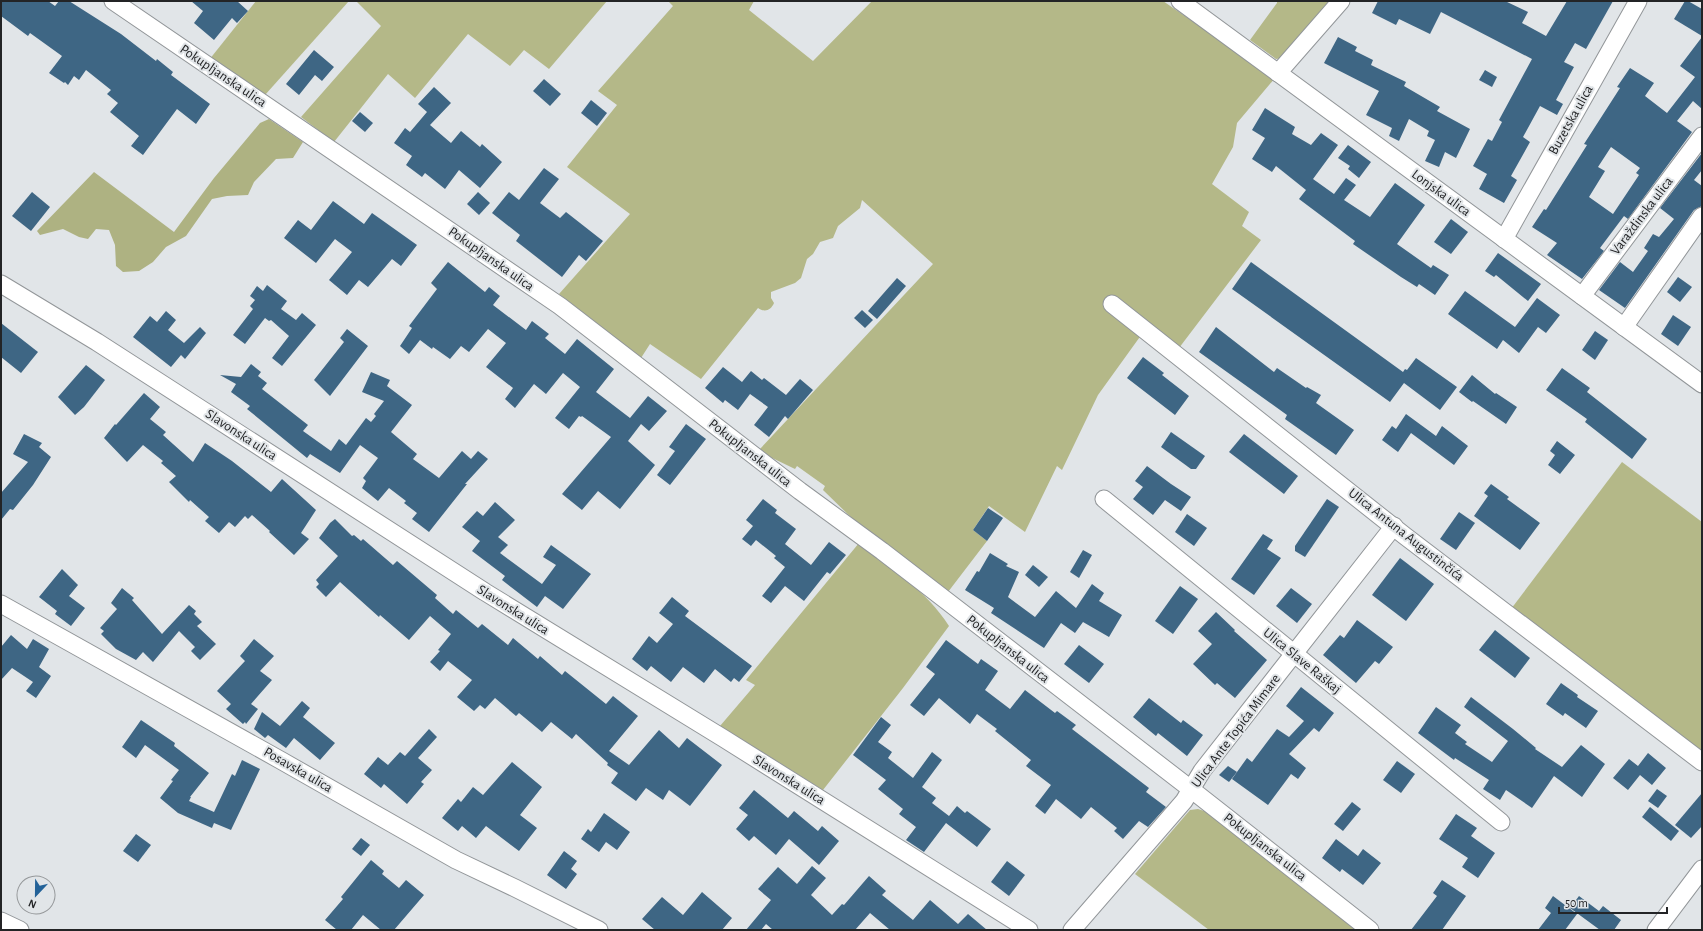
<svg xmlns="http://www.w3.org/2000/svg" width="1703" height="931" font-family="'Alegreya Sans',sans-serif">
	<rect width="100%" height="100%" fill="#e1e5e8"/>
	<g fill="#b4b888">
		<polygon points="256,1 349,1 265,95 209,60"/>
		<polygon points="356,1 607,1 549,69 524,50 510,66 468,34 415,98 388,74 334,142 301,117 381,26"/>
		<path d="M668 1H754L749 10 813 61 872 1H1163L1275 78 1237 123 1233 147 1212 184 1249 212 1242 226 1261 240 1179 348 1147 327 1098 395 1062 470 1057 466 1025 532 989 506 973 530 987 541 948 592 860 526 823 490 825 486 797 466 795 469 766 455 760 449 933 264 862 200 860 208 838 226 833 238 820 242 813 254 807 259 801 278 795 283 771 292V298L774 303C771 310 765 313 758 308L701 379 650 344 641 358 559 294 630 214 567 167 617 105 598 91 673 6Z"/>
		<polygon points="1277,1 1331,1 1282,58 1276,59 1250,40 1277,3"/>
		<polygon points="1622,462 1702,522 1702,755 1511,609"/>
		<path d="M859 543C891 568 927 591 949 626L903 688 823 790 720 726 755 685 746 680Z"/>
		<polygon points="1198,809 1207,812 1358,930 1209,930 1135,874 1190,810"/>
	</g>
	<polygon fill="#aeb282" points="269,119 303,142 293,158 276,159 254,182 248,195 227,196 212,199 186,236 166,247 153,262 139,271 123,272 116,266 115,245 109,230 96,229 88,239 79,237 63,229 40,235 37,231 94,172 174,232 214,178 260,123"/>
	<g fill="#3e6684" fill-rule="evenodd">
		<polygon points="1,1 48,1 55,6 59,1 69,1 121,34 156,61 157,59 173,72 171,75 210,104 196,124 177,109 143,155 131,146 139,136 110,112 118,103 107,94 111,90 86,70 79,80 74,76 68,85 65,82 64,83 49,73 62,56 30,33 28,36 1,16"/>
		<polygon points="191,1 237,1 248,11 237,23 232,18 214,40 194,23 203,11"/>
		<polygon points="1378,1 1505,1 1528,12 1522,23 1546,36 1567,1 1613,1 1586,49 1575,43 1564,62 1574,67 1556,100 1563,104 1557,115 1540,106 1523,137 1530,142 1511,176 1517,180 1504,203 1479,189 1487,174 1473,166 1488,139 1492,141 1502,122 1499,120 1532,59 1441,12 1430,34 1399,19 1396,25 1372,13"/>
		<polygon points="1685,1 1688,1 1702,9 1702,36 1674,19"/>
		<polygon points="1338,37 1357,47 1355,51 1373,60 1371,65 1406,82 1404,86 1440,107 1437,111 1470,129 1456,158 1445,152 1439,167 1425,161 1435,140 1427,136 1429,131 1409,119 1399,141 1389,136 1392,128 1366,115 1379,91 1324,63"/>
		<path d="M1702 37V109L1693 101 1677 121 1692 132 1628 219 1624 216 1600 248 1604 251 1582 279 1547 255 1557 243 1532 227 1544 209 1546 210 1587 145 1584 144 1620 88 1617 87 1630 68 1654 83 1645 96 1667 113 1695 77 1680 66ZM1611 147 1640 168 1636 173 1639 175 1613 214 1589 197 1605 171 1598 167Z"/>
		<polygon points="314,50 334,67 322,81 315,75 299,95 286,84"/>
		<polygon points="1485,70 1497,77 1492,87 1479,80"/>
		<polygon points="544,79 561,94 550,106 533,91"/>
		<polygon points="434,87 451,103 430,125 451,143 461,131 480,147 482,144 502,162 480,188 459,170 445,189 425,173 422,177 406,165 412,156 394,143 405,128 410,132 427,112 418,104"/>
		<polygon points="591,100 607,113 597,126 581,113"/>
		<polygon points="1265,108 1295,127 1292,134 1311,145 1321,133 1338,145 1313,179 1334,194 1346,178 1356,185 1344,200 1370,217 1395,183 1425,205 1397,244 1431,268 1433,265 1449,275 1435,295 1419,284 1417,287 1401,277 1353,244 1355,241 1299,199 1306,190 1276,166 1272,172 1252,159 1265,138 1252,130"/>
		<polygon points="360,112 373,123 365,132 352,121"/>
		<polygon points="1348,145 1371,162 1359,178 1348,169 1350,166 1338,158"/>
		<polygon points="1702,153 1702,170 1694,180 1702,186 1702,206 1694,210 1625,308 1599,290 1620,262 1633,272 1648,251 1644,248 1653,234 1659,237 1674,219 1660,208"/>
		<polygon points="544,168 559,179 540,203 560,218 566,212 603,241 586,261 579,255 562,277 516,241 520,235 492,213 509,192 519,200"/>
		<polygon points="32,192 50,207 31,231 12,216"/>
		<polygon points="478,192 490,203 479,215 467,204"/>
		<polygon points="333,201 364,224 372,213 417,245 401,266 392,259 368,287 359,280 347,295 329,280 352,252 335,239 316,263 284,238 298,220 311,230"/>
		<polygon points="1451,219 1468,232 1451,254 1434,242"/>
		<polygon points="1498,253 1541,284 1528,301 1496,275 1494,277 1485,271"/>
		<polygon points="448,262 485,292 489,287 500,296 493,305 526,330 532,321 549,334 545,338 565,354 577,339 614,369 596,392 630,418 648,396 667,411 649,431 641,424 628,441 655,465 620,509 598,491 582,510 562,494 611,437 582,416 581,417 579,416 569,429 555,418 580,387 563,373 546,394 534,384 515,408 505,399 513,388 486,367 506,343 488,329 469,352 461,346 450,359 433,347 432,349 420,340 409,354 400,346 412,328 409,326 437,289 431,283"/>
		<polygon points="1251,262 1403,372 1405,369 1407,370 1416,358 1457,387 1440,410 1404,383 1390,402 1232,289"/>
		<polygon points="1678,277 1692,287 1680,302 1667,292"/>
		<polygon points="897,278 906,286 877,319 868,311"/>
		<polygon points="267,285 287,301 281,309 296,320 302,313 316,325 282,366 272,358 289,336 271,320 269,321 265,318 245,344 233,335 253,309 250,306 255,300 250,296 257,286 263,291"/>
		<polygon points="1465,291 1515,327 1537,298 1560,315 1546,333 1538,327 1519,353 1503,340 1497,349 1448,314"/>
		<polygon points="862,310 873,320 865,328 854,318"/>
		<polygon points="166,311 176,320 168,330 184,343 200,327 206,333 185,359 181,355 171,367 133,337 150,316 157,322"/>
		<polygon points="1673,315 1691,327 1678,346 1661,334"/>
		<polygon points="1,323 38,352 21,373 1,357"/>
		<polygon points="1216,327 1274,372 1277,368 1306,388 1307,387 1321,395 1316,403 1354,430 1336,455 1285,419 1287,415 1199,352"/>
		<polygon points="347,329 368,346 330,396 314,380 344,342 340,338"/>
		<polygon points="1595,331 1608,340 1595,360 1582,350"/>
		<polygon points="1143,357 1164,373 1162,375 1189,396 1175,415 1127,378"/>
		<polygon points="251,364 261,372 258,376 267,383 262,389 308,425 303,431 331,451 339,439 346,445 366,418 371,422 376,416 374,414 384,401 362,392 371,372 390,380 387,386 412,405 391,432 417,454 413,459 439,478 462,451 471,459 478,451 488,459 465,484 467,484 429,532 412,519 417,513 404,503 406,501 389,488 378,501 362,488 366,481 363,478 378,458 360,445 340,473 310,454 307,458 247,409 250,406 231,392 236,384 220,375 241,377"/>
		<polygon points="86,365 105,380 84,407 75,415 58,397"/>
		<polygon points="723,367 742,382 751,371 762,380 764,378 786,395 800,379 813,390 788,419 785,416 769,437 754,425 768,407 750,394 738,410 725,400 723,403 705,388"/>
		<polygon points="1562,368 1590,388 1587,392 1647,439 1632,459 1585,422 1587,419 1546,390"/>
		<polygon points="1472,375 1495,394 1496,393 1517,407 1506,424 1473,401 1472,402 1459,392"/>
		<polygon points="144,393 160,407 150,419 166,432 163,435 193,462 205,443 232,461 271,492 282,479 316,510 301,533 309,539 294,555 269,532 270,531 252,515 248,519 245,516 235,527 229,522 219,533 205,521 209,517 190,500 189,502 169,482 176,476 161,463 163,461 143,445 127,462 104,438 115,424 116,425"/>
		<polygon points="1406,414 1436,436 1442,426 1468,446 1454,465 1411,433 1398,452 1382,440 1392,426 1396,429"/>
		<polygon points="686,424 706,439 670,485 657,475 675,451 669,447"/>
		<polygon points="1171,432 1205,456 1196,469 1191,469 1161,447"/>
		<polygon points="24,434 42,443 39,447 51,457 33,485 13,510 10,509 1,520 1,493 28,462 13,454"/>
		<polygon points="1244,434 1298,476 1284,494 1229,452"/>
		<polygon points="1557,441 1575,455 1560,474 1548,465 1555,455 1550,451"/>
		<polygon points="1147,466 1171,484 1191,497 1181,511 1165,500 1153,515 1133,499 1143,487 1135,481"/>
		<polygon points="1491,484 1509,497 1507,499 1540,523 1520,550 1474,516 1488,496 1484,493"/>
		<polygon points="763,499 777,510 775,513 796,529 785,544 811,565 829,542 846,555 830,574 827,572 804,601 785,586 771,603 762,596 785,567 774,558 776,556 756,540 751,546 742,539 753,526 746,520"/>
		<polygon points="1327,499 1339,507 1305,557 1295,551 1295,546"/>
		<polygon points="495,502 515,520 498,537 508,545 500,553 542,584 556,565 543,557 551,545 591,574 563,609 545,596 537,607 502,580 505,576 472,551 480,541 462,527 477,511 483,516"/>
		<polygon points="988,508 1003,518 987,541 973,530"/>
		<polygon points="1459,512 1475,523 1456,550 1440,539"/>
		<polygon points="1187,514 1207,528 1194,546 1175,532"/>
		<polygon points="335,519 352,536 354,535 361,541 363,539 393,565 397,561 437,595 435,598 453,614 456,610 478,628 482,624 508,645 513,638 538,659 540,656 562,675 565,671 606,704 613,696 638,716 609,751 629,765 659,730 679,748 687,738 722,765 690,806 669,790 663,800 646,788 636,801 611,783 618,773 607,765 608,763 576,734 572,739 551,722 542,732 519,713 516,716 495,698 485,709 480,705 474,711 457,697 472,680 448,661 440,671 430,662 440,651 438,650 451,634 430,616 409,640 380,615 379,617 340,582 326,597 316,587 319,584 316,580 338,556 319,538 330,523"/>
		<polygon points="1263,534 1273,540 1267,549 1281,558 1254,595 1231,579"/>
		<polygon points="1083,550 1092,555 1079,578 1070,572"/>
		<polygon points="990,553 1008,564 1006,566 1019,572 1008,597 1035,617 1056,591 1076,608 1092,584 1104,593 1099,601 1122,615 1109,637 1083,622 1075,633 1061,623 1044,648 991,613 994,608 965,590 977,571 979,572"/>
		<polygon points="1400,558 1434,584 1406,621 1372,595"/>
		<polygon points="1033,565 1048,577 1039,587 1025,575"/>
		<polygon points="62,569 78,585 69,596 85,608 71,626 55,614 57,611 39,597"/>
		<polygon points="1180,586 1198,599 1173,634 1155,621"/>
		<polygon points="122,588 134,598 132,600 162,634 189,605 196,611 194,614 202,622 197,626 216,644 200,660 191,651 195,647 179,631 153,662 143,652 136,660 116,649 101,634 104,631 100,628 117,609 111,603"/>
		<polygon points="1291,588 1312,604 1297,623 1276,606"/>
		<polygon points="672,597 689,611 685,616 752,666 739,682 734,678 731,682 715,669 704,683 683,667 671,682 651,666 647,671 632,659 649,636 657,643 673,624 659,613"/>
		<polygon points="1216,612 1235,630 1234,631 1267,660 1235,698 1217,683 1215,685 1193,664 1212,644 1198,631"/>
		<polygon points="1357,620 1393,647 1379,664 1375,661 1356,683 1323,655 1340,635 1344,638"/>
		<polygon points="1495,630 1530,658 1515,678 1479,650"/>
		<polygon points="11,635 27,649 33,639 49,649 39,667 51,676 36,698 26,691 33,682 12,668 1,680 1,647"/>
		<polygon points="254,639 274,656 260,671 272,680 251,704 258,709 246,724 245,722 243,724 226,709 231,704 217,691 245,661 240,656"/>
		<polygon points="946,640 978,664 981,659 998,671 985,690 1010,709 1025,690 1055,713 1057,711 1076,725 1072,729 1149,788 1146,792 1166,807 1148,827 1139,821 1123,839 1114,831 1117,828 1091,807 1081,819 1056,799 1045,814 1035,806 1051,785 1026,766 1031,760 995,731 997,729 977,714 970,724 939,698 924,716 910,705 935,674 926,667"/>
		<polygon points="1079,645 1104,664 1089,683 1064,664"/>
		<polygon points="1561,683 1578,695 1577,697 1598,711 1586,728 1565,713 1563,716 1546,704"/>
		<polygon points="1301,687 1334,713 1319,732 1314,728 1289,754 1306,768 1298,779 1291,774 1268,805 1232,779 1247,758 1252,762 1277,729 1289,737 1304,721 1286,706"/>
		<polygon points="1471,697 1513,729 1536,748 1535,749 1562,767 1581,745 1605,764 1582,797 1554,776 1532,808 1506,790 1500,800 1483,789 1489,780 1455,758 1454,760 1418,733 1436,707 1461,725 1455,733 1467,742 1465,744 1492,762 1508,741 1464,707"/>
		<polygon points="1149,698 1181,723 1183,720 1203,735 1187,756 1158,733 1156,736 1133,717"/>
		<polygon points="302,701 310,708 303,717 335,743 320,760 294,738 286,748 268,735 265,738 254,729 262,712 280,726"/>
		<polygon points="881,717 891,725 878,742 892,752 888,758 913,778 932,752 942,760 922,787 936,798 932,803 949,816 957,806 965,813 967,811 991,829 977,847 946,823 924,852 906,840 916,827 899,814 903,809 878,789 886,780 853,755"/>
		<polygon points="141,720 175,743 174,746 209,773 190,797 191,797 189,801 214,812 232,774 235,776 242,760 260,769 231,830 214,823 212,828 178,813 160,798 173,781 171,780 179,770 145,745 136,758 122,747"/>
		<polygon points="429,729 437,737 418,758 432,770 421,782 424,784 407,804 384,784 381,788 364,774 378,757 388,765 400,752 405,756"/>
		<polygon points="1648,753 1666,768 1652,785 1640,775 1628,790 1613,778 1629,759 1638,766"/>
		<polygon points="1397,761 1415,774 1401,793 1383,780"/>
		<polygon points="512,762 542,787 520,815 537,828 519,851 486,826 476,838 462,826 458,831 442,818 458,799 461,802 473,787 483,795"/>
		<polygon points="1228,766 1237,772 1229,782 1219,775"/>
		<polygon points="1657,789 1667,796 1658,808 1648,801"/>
		<polygon points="754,790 788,818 794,811 818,831 822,826 839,841 819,865 789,839 776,855 754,836 749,841 736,829 748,815 739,808"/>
		<polygon points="1702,793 1702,826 1691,838 1675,825"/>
		<polygon points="1352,802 1361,809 1343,831 1334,824"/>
		<polygon points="1650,807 1679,831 1671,841 1642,817"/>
		<polygon points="604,813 630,832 617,850 606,842 599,852 581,839 588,829 591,832"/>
		<polygon points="1456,814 1477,828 1471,836 1495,853 1478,878 1462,867 1468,858 1439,839"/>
		<polygon points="136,834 151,845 138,862 123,851"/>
		<polygon points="361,838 370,845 361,856 352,849"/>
		<polygon points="1336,839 1358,856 1363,849 1381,863 1363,885 1342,869 1340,872 1322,858"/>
		<polygon points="564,851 577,861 571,869 577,874 566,889 547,875"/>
		<polygon points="371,860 384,871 382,874 399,888 406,880 424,895 394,930 381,930 363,915 351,930 337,930 325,920 343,899 341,897"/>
		<polygon points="1007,861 1025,875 1009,896 991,882"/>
		<polygon points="812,866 826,878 811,895 832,915 842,904 844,905 869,876 886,891 882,895 913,920 930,900 958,924 968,914 987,930 890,930 870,913 855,930 773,930 766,924 761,930 746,930 771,900 758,889 778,867 797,884"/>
		<polygon points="1442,880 1466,896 1442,930 1411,930 1437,896 1433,893"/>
		<polygon points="702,892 732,918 722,930 655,930 642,919 662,897 683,915"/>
		<polygon points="1553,896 1577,914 1565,930 1538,930 1551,913 1545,908"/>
		<polygon points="1579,896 1599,911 1603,906 1621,920 1614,930 1600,930 1570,908"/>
	</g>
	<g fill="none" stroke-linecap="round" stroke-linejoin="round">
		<g stroke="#929699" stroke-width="19">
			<g id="street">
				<polyline points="113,1 560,306 800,491 882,551 1192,790 1370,930"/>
				<polyline points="1180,1 1702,384"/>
				<polyline points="1278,73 1341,1"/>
				<polyline points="1504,239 1638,1"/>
				<polyline points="1,284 97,342 485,592 723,738 1029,930"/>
				<polyline points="1582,296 1702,136"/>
				<polyline points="1112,304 1405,536 1702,762"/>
				<polyline points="1624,327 1702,216"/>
				<polyline points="1104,499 1501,822"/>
				<polyline points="1,604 282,761 456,860 515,888 599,930"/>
				<polyline points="1,921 20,930"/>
				<polyline points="1072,930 1184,801 1202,771 1394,526"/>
				<polyline points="1656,930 1702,869"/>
			</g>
		</g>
		<use href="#street" stroke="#fff" stroke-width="17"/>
	</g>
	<g text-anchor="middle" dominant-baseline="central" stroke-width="4" stroke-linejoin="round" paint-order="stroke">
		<g font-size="14" fill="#232426" stroke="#e1e5e8">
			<text transform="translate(223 76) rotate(34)">Pokupljanska ulica</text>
			<text transform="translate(1571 120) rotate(-61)">Buzetska ulica</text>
			<text transform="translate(1441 193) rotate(36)">Lonjska ulica</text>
			<text transform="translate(1642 216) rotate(-53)">Varaždinska ulica</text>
			<text transform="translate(491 259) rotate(35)">Pokupljanska ulica</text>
			<text transform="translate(241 435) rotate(33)">Slavonska ulica</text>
			<text transform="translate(750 453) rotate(38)">Pokupljanska ulica</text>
			<text transform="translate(1406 535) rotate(38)">Ulica Antuna Augustinčića</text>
			<text transform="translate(513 610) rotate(32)">Slavonska ulica</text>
			<text transform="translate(1008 649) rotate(38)">Pokupljanska ulica</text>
			<text transform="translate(1302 661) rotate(39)">Ulica Slave Raškaj</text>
			<text transform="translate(1236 731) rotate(-53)">Ulica Ante Topića Mimare</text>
			<text transform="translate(298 770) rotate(30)">Posavska ulica</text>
			<text transform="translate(789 780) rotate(32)">Slavonska ulica</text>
			<text transform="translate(1265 847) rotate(38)">Pokupljanska ulica</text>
		</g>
	</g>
	<rect width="1703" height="931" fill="none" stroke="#232426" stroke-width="4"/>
	<g transform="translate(36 895) rotate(202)"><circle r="19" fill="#e1e5e8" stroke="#95989a"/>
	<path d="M0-3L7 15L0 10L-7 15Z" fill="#236298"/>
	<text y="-6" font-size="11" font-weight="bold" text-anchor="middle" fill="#232426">N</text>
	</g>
	<path d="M1559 907v6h108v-6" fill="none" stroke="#232426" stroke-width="2"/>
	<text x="1565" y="907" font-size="12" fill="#232426" stroke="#e1e5e8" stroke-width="3" paint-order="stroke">50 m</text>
</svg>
